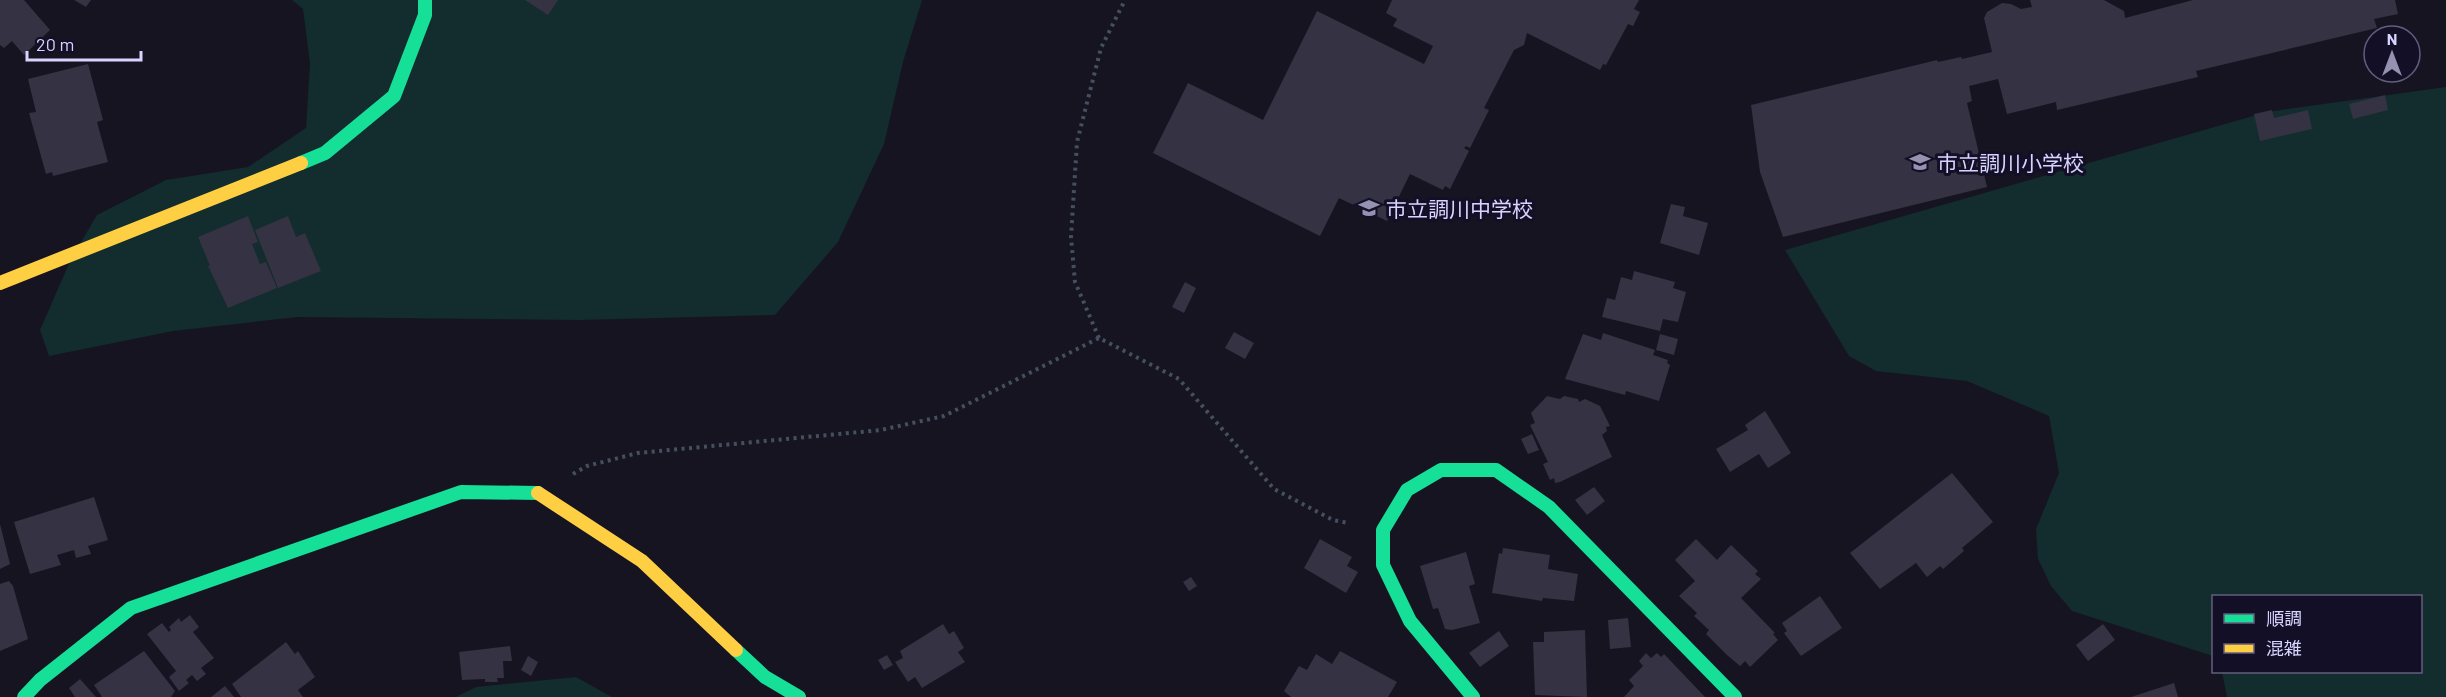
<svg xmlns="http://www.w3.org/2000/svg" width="2446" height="697" font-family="Barlow,'Noto Sans JP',sans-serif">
	<rect width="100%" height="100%" fill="#161421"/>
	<g fill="#132c2d">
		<polygon points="292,0 922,0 903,62 884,144 838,242 775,315 579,320 297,317 173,331 49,356 40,330 71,259 97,215 166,180 248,167 306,128 310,63 303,9"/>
		<polygon points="2446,87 2446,697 2227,697 2222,672 2420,672 2420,596 2214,596 2213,656 2072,611 2051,586 2038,559 2036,529 2059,473 2049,416 1967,381 1876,371 1849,356 1785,250 2267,112"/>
		<polygon points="576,677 612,697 456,697 476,687"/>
	</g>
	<g fill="#343243">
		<polygon points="0,0 24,0 50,30 24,55 12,41 4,48 0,45"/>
		<polygon points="74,0 91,0 86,7"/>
		<polygon points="525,0 558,0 548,15"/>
		<polygon points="1392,0 1639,0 1634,9 1640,12 1633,26 1628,24 1606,65 1603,64 1600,70 1527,33 1524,45 1514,50 1484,108 1489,110 1470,148 1466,146 1464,148 1469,151 1450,189 1445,186 1443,190 1410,174 1387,221 1339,198 1320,236 1153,153 1188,83 1263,120 1317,11 1424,64 1433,46 1393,26 1397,19 1386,13"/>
		<polygon points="2030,0 2104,0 2124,11 2125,18 2193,0 2395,0 2398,14 2374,19 2377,28 2196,71 2198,77 2057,110 2056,102 2007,114 1998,79 1969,86 1972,101 1967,103 1987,187 1783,237 1760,172 1751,105 1937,60 1938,62 1961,57 1962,59 1992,52 1984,18 1987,12 2002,3 2011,4 2021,9 2032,7"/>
		<polygon points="88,64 103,120 97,122 108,162 53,176 52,172 46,174 29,113 36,112 28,79"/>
		<polygon points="2385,95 2388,110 2353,119 2349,104"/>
		<polygon points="2272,110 2274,118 2308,110 2312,129 2260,141 2254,114"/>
		<polygon points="1671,204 1685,207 1683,216 1708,223 1699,255 1660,243"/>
		<polygon points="248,216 258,242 252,244 260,264 266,262 277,288 228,308 208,266 210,266 198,237"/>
		<polygon points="288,216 296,237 305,233 321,271 278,288 255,230"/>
		<polygon points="1634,271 1675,282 1673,288 1686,292 1678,322 1663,319 1660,331 1602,317 1607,298 1615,300 1621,277 1632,280"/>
		<polygon points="1185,282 1196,288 1184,313 1172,307"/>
		<polygon points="1234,332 1254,343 1245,359 1225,348"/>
		<polygon points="1603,333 1655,350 1653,355 1668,360 1667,363 1670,365 1659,401 1626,391 1625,395 1565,379 1583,334 1601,340"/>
		<polygon points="1660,334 1678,339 1674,355 1656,350"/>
		<polygon points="1547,396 1560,399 1564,396 1578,399 1579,402 1585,399 1600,406 1610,426 1606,427 1607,431 1602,435 1612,457 1560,482 1555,483 1554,478 1550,480 1543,464 1548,462 1530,425 1535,423 1531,413"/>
		<polygon points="1765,411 1791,453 1768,468 1759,454 1730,472 1716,449 1748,430 1745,425"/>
		<polygon points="1532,434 1539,450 1528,454 1521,439"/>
		<polygon points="1952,473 1993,522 1962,548 1964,551 1943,569 1940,566 1927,577 1916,563 1880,589 1850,553"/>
		<polygon points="1594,487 1605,501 1587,515 1575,500"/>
		<polygon points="94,497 108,540 88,546 91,554 76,558 74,550 57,555 61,565 30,574 14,522"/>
		<polygon points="0,524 10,564 0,569"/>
		<polygon points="1320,539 1352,557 1347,566 1358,572 1346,593 1304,568"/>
		<polygon points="1696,539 1717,560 1731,545 1758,571 1755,574 1761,579 1741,598 1775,633 1773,634 1778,640 1750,667 1745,661 1740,666 1727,655 1706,634 1709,630 1694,616 1697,613 1679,596 1695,581 1675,560"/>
		<polygon points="1503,548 1550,555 1548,569 1578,574 1574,601 1543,598 1542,601 1492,593 1499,553 1502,554"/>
		<polygon points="1466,552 1475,584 1469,586 1480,623 1452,630 1445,629 1438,608 1433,609 1420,566"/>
		<polygon points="1191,577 1197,586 1189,591 1183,582"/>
		<polygon points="9,581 13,586 28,639 0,651 0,584"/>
		<polygon points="1820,596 1842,628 1801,656 1784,633 1787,631 1782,623"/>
		<polygon points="190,615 199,627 193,632 214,658 201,668 206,674 197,681 192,675 186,680 189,683 179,691 169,677 176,671 147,634 162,623 169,632 171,630 169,627 179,618 181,622"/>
		<polygon points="1628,618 1631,647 1610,649 1608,620"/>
		<polygon points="943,624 949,634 954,631 964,648 958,652 965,662 922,688 915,677 908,682 895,662 903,658 900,651"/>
		<polygon points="2103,624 2115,640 2088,661 2076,645"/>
		<polygon points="1585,630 1587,697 1535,695 1533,642 1544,642 1544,632"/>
		<polygon points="1499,631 1509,646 1480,667 1469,653"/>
		<polygon points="286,642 295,654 298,651 315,677 298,690 303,697 241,697 232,684"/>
		<polygon points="510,646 512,661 503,661 504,678 497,678 498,682 485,682 485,679 462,680 459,652"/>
		<polygon points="144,651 175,691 171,697 102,697 94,685"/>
		<polygon points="1340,651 1397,682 1388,697 1291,697 1284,691 1299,666 1307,670 1316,654 1332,664"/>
		<polygon points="1646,653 1651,658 1657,653 1661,657 1664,654 1705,697 1624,697 1634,686 1629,680 1643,666 1639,661"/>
		<polygon points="887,655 893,665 884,670 878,660"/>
		<polygon points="528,656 538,662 531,676 521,670"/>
		<polygon points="80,679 96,697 75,697 69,688"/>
		<polygon points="2174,683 2178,697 2131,697"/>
		<polygon points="225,686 234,697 211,697"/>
	</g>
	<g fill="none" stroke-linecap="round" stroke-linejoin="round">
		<g stroke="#44505f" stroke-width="4" stroke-dasharray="3 4.5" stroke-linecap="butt">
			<polyline points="1099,338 1075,282 1071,237 1077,142 1101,48 1125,0"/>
			<polyline points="573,474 587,466 638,453 881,430 944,416 1099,338 1179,379 1274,489 1333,520 1348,523"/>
		</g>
		<g stroke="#16e098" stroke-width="14">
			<polyline points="301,163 325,153 394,96 425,15 425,0"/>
			<polyline points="736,650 765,677 799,697"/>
			<polyline points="24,697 40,680 131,608 461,492 538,493"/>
			<polyline points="1473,697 1410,621 1383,565 1383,530 1407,490 1441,470 1496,470 1549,507 1735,697"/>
		</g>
		<g stroke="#ffcf43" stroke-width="14">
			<polyline points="0,283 301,163"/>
			<polyline points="538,493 642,561 736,650"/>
		</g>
	</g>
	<defs>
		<g id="school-bare" transform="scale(1.62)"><path d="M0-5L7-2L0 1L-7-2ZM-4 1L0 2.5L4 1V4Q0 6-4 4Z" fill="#9591b1" stroke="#130f26" stroke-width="2.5" paint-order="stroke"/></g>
	</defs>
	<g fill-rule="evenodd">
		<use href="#school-bare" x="1920" y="162"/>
		<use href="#school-bare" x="1369" y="208"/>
	</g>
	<g text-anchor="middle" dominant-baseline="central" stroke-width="6" stroke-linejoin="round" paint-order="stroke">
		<g font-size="21" fill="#d9d4ff" stroke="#130f26" text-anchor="start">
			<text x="1937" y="162">市立調川小学校</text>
			<text x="1386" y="208">市立調川中学校</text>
		</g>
	</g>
	<rect x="2212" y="595" width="210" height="78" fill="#130f26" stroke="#625e7d" stroke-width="1.5"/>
	<rect x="2224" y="614" width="30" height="9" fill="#16e098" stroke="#625e7d" stroke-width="1.5"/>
	<text x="2266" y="625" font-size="18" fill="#d9d4ff">順調</text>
	<rect x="2224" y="644" width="30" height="9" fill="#ffcf43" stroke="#625e7d" stroke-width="1.5"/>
	<text x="2266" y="655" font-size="18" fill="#d9d4ff">混雑</text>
	<g transform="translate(2392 54)"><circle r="28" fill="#130f26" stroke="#625e7d" stroke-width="1.5"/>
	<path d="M0-4.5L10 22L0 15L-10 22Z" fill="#9591b1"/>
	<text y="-9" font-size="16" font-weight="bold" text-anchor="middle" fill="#d9d4ff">N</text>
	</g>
	<path d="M27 51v9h114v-9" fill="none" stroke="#d9d4ff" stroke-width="3"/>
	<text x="36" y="51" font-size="18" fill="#d9d4ff" stroke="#130f26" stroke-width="4.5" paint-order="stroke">20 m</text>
</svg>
